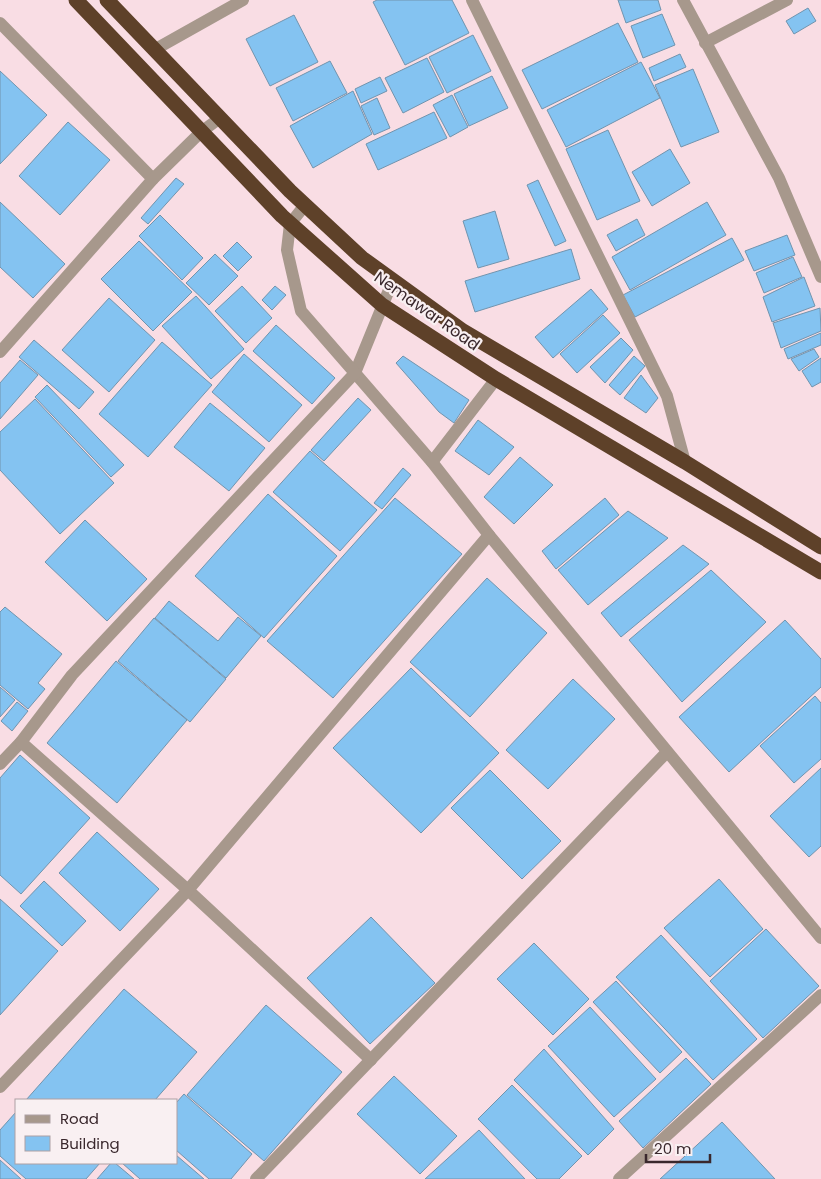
<svg xmlns="http://www.w3.org/2000/svg" width="821" height="1179" font-family="Poppins,sans-serif">
	<rect width="100%" height="100%" fill="#f9dde4"/>
	<g fill="#84c3f1" stroke="#7194ae">
		<polygon points="377,0 452,0 469,33 405,65 373,2"/>
		<polygon points="618,0 658,0 661,10 626,23"/>
		<polygon points="808,8 816,21 794,34 786,21"/>
		<polygon points="662,14 675,45 643,58 631,26"/>
		<polygon points="294,15 318,62 270,86 246,39"/>
		<polygon points="618,23 638,62 542,109 522,70"/>
		<polygon points="473,35 491,71 447,93 429,57"/>
		<polygon points="680,54 686,67 654,81 649,68"/>
		<polygon points="427,58 444,92 403,113 385,78"/>
		<polygon points="330,61 347,93 293,121 276,88"/>
		<polygon points="641,62 660,98 566,147 547,110"/>
		<polygon points="693,69 719,132 681,147 655,85"/>
		<polygon points="0,71 47,115 0,164"/>
		<polygon points="492,76 508,108 469,126 454,94"/>
		<polygon points="380,77 387,91 361,103 355,89"/>
		<polygon points="353,91 372,134 313,168 290,126"/>
		<polygon points="452,95 468,127 450,137 433,105"/>
		<polygon points="377,98 390,128 374,135 361,106"/>
		<polygon points="434,112 447,138 378,170 366,144"/>
		<polygon points="68,122 110,160 60,215 19,176"/>
		<polygon points="608,130 640,201 597,220 566,149"/>
		<polygon points="670,149 690,183 652,206 632,172"/>
		<polygon points="176,178 184,184 148,224 141,218"/>
		<polygon points="538,180 566,241 555,246 527,185"/>
		<polygon points="0,202 65,264 33,298 0,267"/>
		<polygon points="707,202 726,235 630,290 612,257"/>
		<polygon points="495,211 509,259 478,268 463,221"/>
		<polygon points="160,215 203,258 182,280 139,236"/>
		<polygon points="637,219 645,235 616,251 607,235"/>
		<polygon points="787,235 795,255 754,271 745,251"/>
		<polygon points="732,238 744,260 635,317 623,295"/>
		<polygon points="139,241 192,292 153,331 101,279"/>
		<polygon points="237,242 252,257 238,271 223,256"/>
		<polygon points="571,249 580,279 475,312 465,281"/>
		<polygon points="215,254 238,276 209,305 186,283"/>
		<polygon points="793,257 802,277 764,293 756,273"/>
		<polygon points="804,277 815,306 772,322 763,297"/>
		<polygon points="242,286 272,318 246,343 215,311"/>
		<polygon points="275,286 286,295 272,310 262,300"/>
		<polygon points="591,289 608,309 553,358 535,337"/>
		<polygon points="196,296 244,349 211,379 162,326"/>
		<polygon points="109,298 155,340 109,392 62,350"/>
		<polygon points="820,308 821,331 781,348 773,323"/>
		<polygon points="603,315 620,333 577,373 560,354"/>
		<polygon points="276,325 335,378 312,404 253,351"/>
		<polygon points="821,333 821,345 788,359 784,349"/>
		<polygon points="621,338 633,350 605,383 590,367"/>
		<polygon points="34,340 94,392 79,409 19,357"/>
		<polygon points="162,342 212,385 148,457 99,414"/>
		<polygon points="814,349 819,357 799,371 791,359"/>
		<polygon points="244,354 302,405 269,442 212,392"/>
		<polygon points="403,356 469,400 454,423 439,412 396,363"/>
		<polygon points="634,356 645,366 620,395 609,385"/>
		<polygon points="821,358 821,382 812,387 802,371"/>
		<polygon points="20,360 38,375 0,419 0,383"/>
		<polygon points="641,375 658,398 646,413 624,398"/>
		<polygon points="47,385 124,465 111,477 35,397"/>
		<polygon points="358,398 371,410 324,461 311,450"/>
		<polygon points="35,399 114,483 60,534 0,470 0,432"/>
		<polygon points="210,403 265,448 229,491 174,447"/>
		<polygon points="478,420 514,447 489,475 455,451"/>
		<polygon points="310,451 377,510 340,551 273,492"/>
		<polygon points="520,457 553,485 514,524 484,497"/>
		<polygon points="403,468 411,475 382,509 374,503"/>
		<polygon points="268,494 337,556 264,638 195,576"/>
		<polygon points="395,498 462,554 333,698 267,641"/>
		<polygon points="605,498 619,515 556,569 542,551"/>
		<polygon points="628,511 668,538 588,605 558,570"/>
		<polygon points="85,520 147,579 107,621 45,562"/>
		<polygon points="683,545 709,564 621,637 601,613"/>
		<polygon points="711,570 766,622 682,702 629,640"/>
		<polygon points="487,578 547,633 470,717 410,662"/>
		<polygon points="169,601 218,641 238,617 261,636 226,678 155,618"/>
		<polygon points="5,607 62,654 38,683 45,689 28,709 0,685 0,612"/>
		<polygon points="154,618 226,679 190,722 118,661"/>
		<polygon points="785,620 821,659 821,687 729,772 679,717"/>
		<polygon points="116,661 187,720 117,803 47,743"/>
		<polygon points="411,668 499,753 421,833 333,748"/>
		<polygon points="573,679 615,719 548,789 506,750"/>
		<polygon points="0,687 15,700 0,717"/>
		<polygon points="815,696 821,703 821,759 794,783 760,746"/>
		<polygon points="17,702 28,711 12,731 1,721"/>
		<polygon points="20,755 90,818 21,894 0,875 0,778"/>
		<polygon points="821,768 821,846 809,857 770,816"/>
		<polygon points="490,770 561,841 522,879 451,808"/>
		<polygon points="97,832 159,889 120,931 59,873"/>
		<polygon points="719,879 763,929 710,977 664,928"/>
		<polygon points="44,881 86,921 62,946 20,906"/>
		<polygon points="0,899 58,951 0,1015"/>
		<polygon points="371,917 435,983 370,1044 307,978"/>
		<polygon points="766,929 819,986 763,1038 710,981"/>
		<polygon points="661,935 757,1039 713,1080 616,977"/>
		<polygon points="534,943 589,999 553,1035 497,979"/>
		<polygon points="616,981 682,1052 660,1073 593,1002"/>
		<polygon points="124,989 197,1052 155,1100 26,1100"/>
		<polygon points="266,1005 342,1072 264,1161 187,1095"/>
		<polygon points="590,1007 656,1079 614,1117 548,1046"/>
		<polygon points="544,1049 614,1129 588,1155 514,1080"/>
		<polygon points="686,1058 711,1084 643,1148 619,1121"/>
		<polygon points="394,1076 457,1136 420,1174 357,1114"/>
		<polygon points="512,1085 582,1156 559,1179 537,1179 478,1119"/>
		<polygon points="184,1094 252,1154 231,1179 209,1179 176,1150 176,1103"/>
		<polygon points="16,1112 16,1163 100,1163 86,1179 26,1179 0,1156 0,1130"/>
		<polygon points="722,1122 775,1179 660,1179"/>
		<polygon points="479,1130 525,1179 425,1179"/>
		<polygon points="176,1155 204,1179 140,1179 122,1163 176,1163"/>
		<polygon points="0,1160 21,1179 0,1179"/>
		<polygon points="111,1163 115,1163 134,1179 97,1179"/>
	</g>
	<g fill="none" stroke-linecap="round" stroke-linejoin="round">
		<g stroke="#a7988c" stroke-width="12">
			<polyline points="472,0 667,396 685,462"/>
			<polyline points="683,0 779,178 821,277"/>
			<polyline points="0,23 153,179"/>
			<polyline points="705,43 787,0"/>
			<polyline points="154,50 243,0"/>
			<polyline points="393,280 355,373 432,462 489,535 821,938"/>
			<polyline points="0,352 153,179 201,132 220,118"/>
			<polyline points="432,462 496,379"/>
			<polyline points="0,764 21,742 72,675 355,373 301,311 287,250 290,224 305,205"/>
			<polyline points="371,1060 188,890 489,535"/>
			<polyline points="0,1087 188,890 21,742"/>
			<polyline points="256,1179 667,752"/>
			<polyline points="619,1179 821,995"/>
		</g>
		<g stroke="#5e4129" stroke-width="15">
			<polyline points="76,0 282,216 382,305 496,379 821,572"/>
			<polyline points="107,0 290,191 362,258 463,331 685,462 821,547"/>
		</g>
	</g>
	<g text-anchor="middle" dominant-baseline="central" stroke-width="4.5" stroke-linejoin="round" paint-order="stroke">
		<g font-size="16" fill="#3a282d" stroke="#f9f0f2">
			<text transform="translate(427 311) rotate(35)">Nemawar Road</text>
		</g>
	</g>
	<rect x="15" y="1099" width="162" height="65" fill="#f9f0f2" stroke="#ada0a3"/>
	<rect x="25" y="1115" width="25" height="8" fill="#a7988c" stroke="#ada0a3"/>
	<text x="60" y="1124" font-size="15" fill="#3a282d">Road</text>
	<rect x="25" y="1136" width="25" height="15" fill="#84c3f1" stroke="#ada0a3"/>
	<text x="60" y="1149" font-size="15" fill="#3a282d">Building</text>
	<path d="M646 1154v8h64v-8" fill="none" stroke="#3a282d" stroke-width="2.5"/>
	<text x="654" y="1154" font-size="15" fill="#3a282d" stroke="#f9f0f2" stroke-width="4" paint-order="stroke">20 m</text>
</svg>
